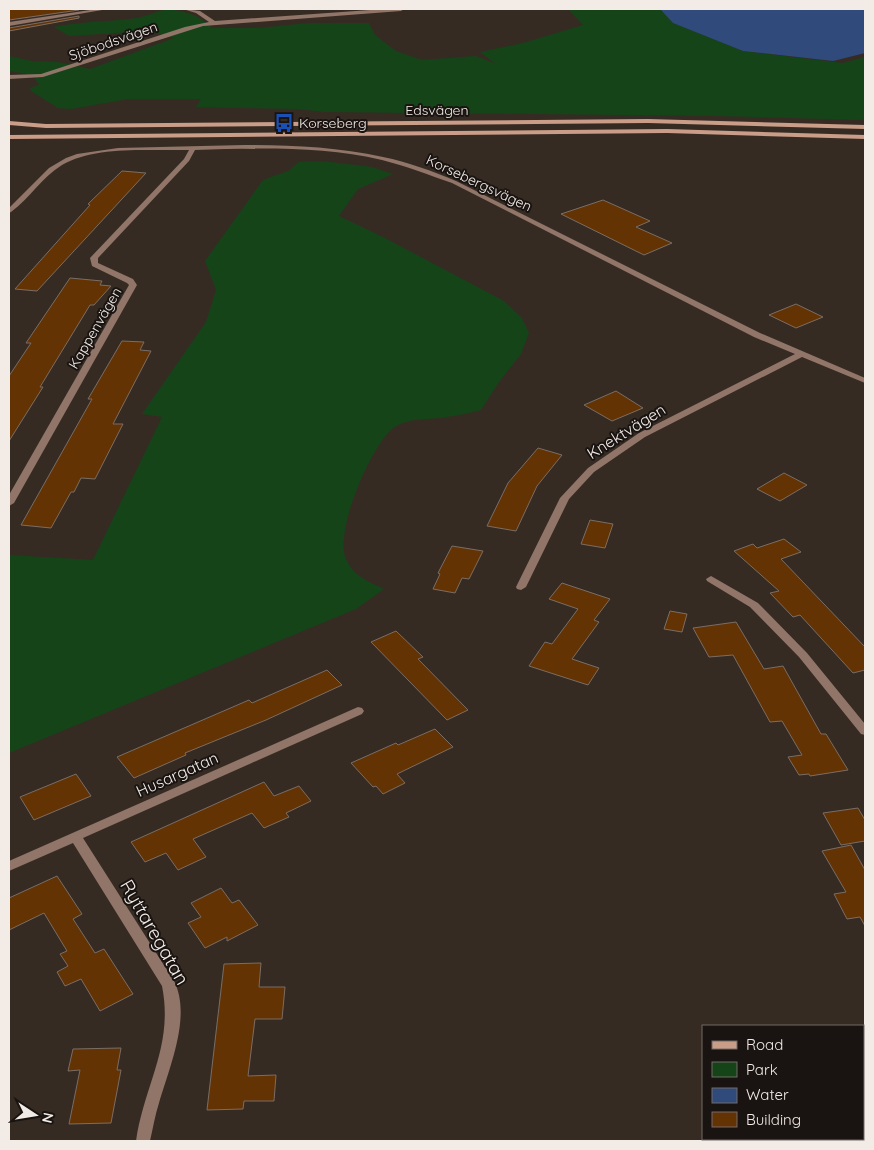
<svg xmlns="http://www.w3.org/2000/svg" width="874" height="1150" font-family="Quicksand,sans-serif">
	<rect width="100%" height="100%" fill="#362b23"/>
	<g fill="#164419">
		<path d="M168 9C188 12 197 14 212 28H258L308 23H369L375 35 396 51 422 60 476 56 496 64 480 52 523 43 583 25 568 9H660L673 23 743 51 843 63 865 57V120L717 116 324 112 298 109 196 107 201 99H128L71 109 58 108 31 91 30 88 39 85 33 75 9 71V56L32 61 58 62 90 69 174 38 148 31 69 36 54 27C82 21 110 22 137 18 148 16 157 11 168 9Z"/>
		<path d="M322 161 372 167 393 174 358 189 339 216 383 237 504 301 522 318 529 333 521 354 499 382 481 410C470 413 459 415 447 417 430 420 406 417 392 429 370 448 334 532 346 559 354 577 368 581 384 589L356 609 9 753V555L93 560 162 417 142 414 206 322 216 290 205 261 263 180 288 171 299 162Z"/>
	</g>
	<polygon fill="#304a7c" points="660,9 865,9 865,53 833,61 743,51 673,23"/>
	<g fill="#643304" stroke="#7a6d64">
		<polygon points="9,9 79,9 79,10 9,20"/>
		<polygon points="79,16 79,18 9,31 9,28"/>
		<polygon points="122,171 146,173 37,291 15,289 90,205 88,204"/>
		<polygon points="603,200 650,221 636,227 672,243 644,255 561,214"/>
		<polygon points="70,278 102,281 100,285 111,286 94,305 90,305 40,387 43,387 9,441 9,376 31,343 26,343"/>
		<polygon points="796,304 823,317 796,328 769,315"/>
		<polygon points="122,341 144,342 140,350 151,351 113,424 123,424 95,479 81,478 74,492 71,492 51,528 21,525 92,399 88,399"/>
		<polygon points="616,391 643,408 612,421 584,405"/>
		<polygon points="538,448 562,455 537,486 516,531 487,526 508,483"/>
		<polygon points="784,473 807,485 780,501 757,489"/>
		<polygon points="590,520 613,524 605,548 581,544"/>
		<polygon points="784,539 801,552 781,559 865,647 865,670 853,673 800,615 793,617 770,593 779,591 734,551 753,544 757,548"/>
		<polygon points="452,546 483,551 469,579 462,578 455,593 433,589 440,574 438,573"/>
		<polygon points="562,583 610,599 594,620 599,622 572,659 599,668 588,685 529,666 545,642 552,644 578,609 549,599"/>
		<polygon points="670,611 687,614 682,632 664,629"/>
		<polygon points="736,622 764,669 783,666 821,734 826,734 848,770 810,776 809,774 799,775 788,757 802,755 782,721 770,722 733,655 709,657 693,628"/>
		<polygon points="396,631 423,657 418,659 468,710 447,720 371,642"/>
		<polygon points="327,670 342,685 266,720 185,753 186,755 134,778 117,757 249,700 252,703"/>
		<polygon points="435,729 453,747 397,774 405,783 383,794 376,786 373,787 351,763 396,743 398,745"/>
		<polygon points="76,774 91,796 34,820 20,797"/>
		<polygon points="264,782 274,796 299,786 311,801 286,813 289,817 264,828 252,813 193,839 206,857 178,870 166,853 145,862 131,842"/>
		<polygon points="858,808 865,820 865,841 841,845 823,813"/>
		<polygon points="851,845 865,870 865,926 860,917 847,919 834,894 846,892 822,851"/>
		<polygon points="57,876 82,914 73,919 95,953 104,949 133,994 100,1011 81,979 65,986 57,972 68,966 60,954 67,951 44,913 9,930 9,898"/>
		<polygon points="221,888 232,903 239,900 258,925 227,941 227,937 205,948 188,923 201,917 191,903"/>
		<polygon points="261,963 259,987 285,987 282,1019 255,1019 248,1076 276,1075 274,1101 244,1101 243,1109 207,1110 224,964"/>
		<polygon points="121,1048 117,1070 121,1070 111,1123 69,1124 80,1070 68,1071 73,1049"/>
	</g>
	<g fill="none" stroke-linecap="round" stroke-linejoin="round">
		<g fill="#917568" fill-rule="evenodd">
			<polygon points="97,9 108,9 9,26 9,22"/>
			<polygon points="183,9 200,11 215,21 384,9 404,9 401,11 203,26 43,77 9,79 9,75 41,74 185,27 209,22 196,13"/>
			<path d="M244 145C291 145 337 147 383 157 408 162 432 171 456 181L760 333 865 378V383L802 357 645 437 594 472 569 499 526 587 521 590 517 589 516 587 560 498 588 468 639 433 795 354 754 337 452 183C429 175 406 166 382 160 321 146 258 148 195 150L189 161 98 258V263L133 279 137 285 14 503 9 506V495L129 285 127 283 92 266 90 258 184 159 189 150C152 151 95 145 62 165 42 177 30 198 11 212L9 213V208L49 168 66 158 77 154 118 148Z"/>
			<polygon points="711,576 758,603 807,653 865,724 865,735 861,734 799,657 750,607 707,581 706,579"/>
			<path d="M358 707 362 708 364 711 362 714 83 838 174 981C192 1016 169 1068 159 1103 155 1115 153 1128 150 1141H136C144 1085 174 1046 162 986L73 843 9 871V861Z"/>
		</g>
		<g fill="#c99d88" fill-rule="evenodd">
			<polygon points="648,119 865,125 865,129 648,123 46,128 9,125 9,121 46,124"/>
			<polygon points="667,129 865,135 865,139 667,133 9,139 9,135"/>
		</g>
	</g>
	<defs>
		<g id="bus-bare" transform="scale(1.5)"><path d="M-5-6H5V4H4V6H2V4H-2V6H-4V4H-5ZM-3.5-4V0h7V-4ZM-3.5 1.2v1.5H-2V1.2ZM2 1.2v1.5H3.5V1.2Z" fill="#1a4fb4" stroke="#191411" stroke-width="2.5" paint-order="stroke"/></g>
	</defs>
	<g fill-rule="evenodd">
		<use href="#bus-bare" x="284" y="123"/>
	</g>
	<g text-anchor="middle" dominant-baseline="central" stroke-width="4" stroke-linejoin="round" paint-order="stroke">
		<g font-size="14" fill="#f3ebe6" stroke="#191411">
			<text transform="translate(113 41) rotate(-19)">Sjöbodsvägen</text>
			<text x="437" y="110">Edsvägen</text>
			<text transform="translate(479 183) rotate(25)">Korsebergsvägen</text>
			<text transform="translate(95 328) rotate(-60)">Kappenvägen</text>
		</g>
		<g font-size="14" fill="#f3ebe6" stroke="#191411" text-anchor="start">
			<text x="299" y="123">Korseberg</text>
		</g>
		<g font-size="16" fill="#f3ebe6" stroke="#191411">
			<text transform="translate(626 431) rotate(-32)">Knektvägen</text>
			<text transform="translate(177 774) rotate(-24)">Husargatan</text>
		</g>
		<g font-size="19" fill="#f3ebe6" stroke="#191411">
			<text transform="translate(155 932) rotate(60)">Ryttaregatan</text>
		</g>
	</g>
	<rect width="874" height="1150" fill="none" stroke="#f3ebe6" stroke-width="20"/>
	<rect x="702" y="1025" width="162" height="115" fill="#191411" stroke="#706a66"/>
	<rect x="712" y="1041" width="25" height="8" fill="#c99d88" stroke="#706a66"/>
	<text x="746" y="1050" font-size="15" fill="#f3ebe6">Road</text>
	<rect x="712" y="1062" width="25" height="15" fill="#164419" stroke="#706a66"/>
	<text x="746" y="1075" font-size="15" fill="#f3ebe6">Park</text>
	<rect x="712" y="1088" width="25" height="15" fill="#304a7c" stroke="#706a66"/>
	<text x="746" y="1100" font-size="15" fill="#f3ebe6">Water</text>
	<rect x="712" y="1112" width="25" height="15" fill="#643304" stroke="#706a66"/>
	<text x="746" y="1125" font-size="15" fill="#f3ebe6">Building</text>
	<g transform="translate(35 1115) rotate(102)" stroke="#191411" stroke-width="4" paint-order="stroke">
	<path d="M0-4L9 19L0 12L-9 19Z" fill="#f3ebe6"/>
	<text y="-8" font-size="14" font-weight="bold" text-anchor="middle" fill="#f3ebe6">N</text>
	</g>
</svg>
